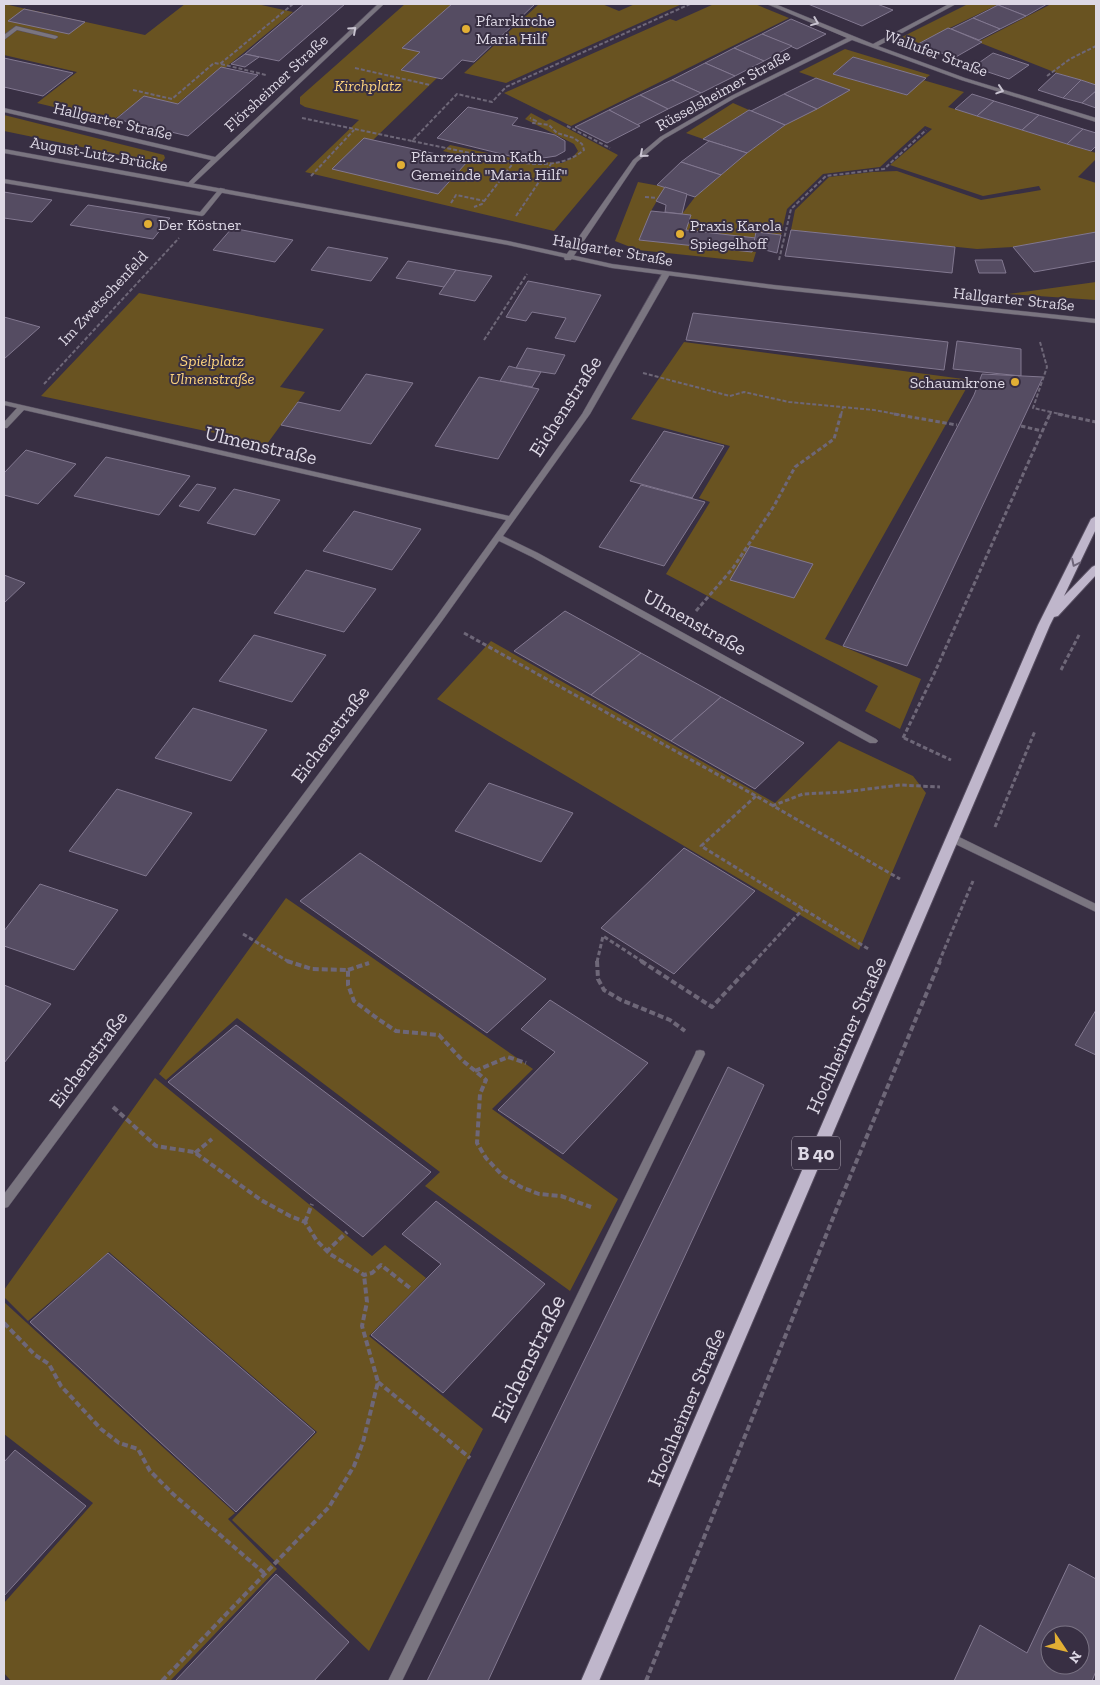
<svg xmlns="http://www.w3.org/2000/svg" width="1100" height="1685" font-family="'Zilla Slab',serif">
	<rect width="100%" height="100%" fill="#382f43"/>
	<g fill="#695321">
		<polygon points="4,4 145,35 185,4 257,4 293,12 225,68 221,67 177,104 145,96 112,121 37,103 77,72 4,55"/>
		<polygon points="405,4 452,4 402,48 420,52 401,70 437,78 373,140 364,138 333,168 438,194 471,158 443,151 450,145 525,161 562,163 572,158 578,151 574,144 525,119 531,113 546,121 550,119 618,155 554,231 305,172 359,120 305,107 300,104 300,97"/>
		<polygon points="539,4 602,4 619,11 635,4 682,4 506,83 464,73"/>
		<polygon points="714,4 755,4 789,18 571,126 504,93 670,19 676,21"/>
		<polygon points="968,4 999,4 919,43 941,53 931,59 896,44 898,39"/>
		<polygon points="1051,4 1096,4 1096,85 1054,72 978,42"/>
		<polygon points="845,49 930,75 926,78 853,57 833,74 906,95 923,80 964,92 948,107 1096,153 1096,159 1078,177 1096,183 1096,232 1013,247 977,249 791,230 795,210 829,177 872,172 897,171 981,200 1041,190 1039,186 983,196 890,165 932,129 925,126 880,167 823,174 787,209 781,235 756,232 754,238 686,230 691,215 682,214 695,197 747,153 785,125 849,90 799,72"/>
		<polygon points="733,103 749,110 703,139 686,133"/>
		<polygon points="4,115 164,155 165,158 162,162 145,160 4,131"/>
		<polygon points="638,182 665,187 651,211 639,240 756,252 753,262 638,250 615,241"/>
		<polygon points="1096,282 1096,300 1008,294"/>
		<polygon points="139,293 324,329 280,387 305,392 267,444 41,396"/>
		<polygon points="684,342 971,380 825,639 921,679 900,729 865,711 878,686 666,574 710,502 699,498 730,446 631,419"/>
		<polygon points="491,641 775,803 839,741 913,776 926,793 859,950 437,699"/>
		<polygon points="286,898 533,1069 492,1109 618,1199 570,1291 425,1186 440,1172 237,1018 166,1080 159,1074"/>
		<polygon points="155,1078 372,1256 385,1245 426,1278 369,1336 483,1429 369,1651 232,1520 317,1432 109,1252 28,1321 4,1297 4,1290"/>
		<polygon points="4,1302 235,1513 228,1519 277,1569 170,1681 11,1681 4,1673 4,1603 93,1503 4,1434"/>
	</g>
	<g fill="#554c62" stroke="#827890" fill-rule="evenodd">
		<polygon points="304,4 345,4 279,61 245,54"/>
		<polygon points="452,4 535,4 474,62 462,60 442,79 401,70 420,52 402,48"/>
		<polygon points="808,4 877,4 893,10 862,26"/>
		<polygon points="999,4 1047,4 1026,16 998,5"/>
		<polygon points="998,5 1026,16 1000,29 973,18"/>
		<polygon points="24,9 85,22 69,34 8,21"/>
		<polygon points="973,18 1000,29 979,40 951,29"/>
		<polygon points="791,19 826,34 797,49 762,34"/>
		<polygon points="948,28 951,29 982,42 954,58 918,44"/>
		<polygon points="762,34 792,46 764,61 734,48"/>
		<polygon points="734,48 764,61 735,76 705,63"/>
		<polygon points="993,53 1029,65 1009,79 973,67"/>
		<polygon points="245,54 259,57 245,67 231,64"/>
		<polygon points="853,57 926,78 907,95 833,74"/>
		<polygon points="4,58 73,73 43,96 4,87"/>
		<polygon points="705,63 735,76 701,93 672,80"/>
		<polygon points="221,67 258,75 188,136 116,119 144,96 178,104"/>
		<polygon points="1056,73 1081,80 1063,98 1038,90"/>
		<polygon points="816,78 850,90 817,109 784,94"/>
		<polygon points="672,80 701,93 668,109 640,95"/>
		<polygon points="1081,80 1096,85 1096,91 1082,103 1063,98"/>
		<polygon points="1096,91 1096,108 1082,103"/>
		<polygon points="784,94 817,109 785,125 751,111"/>
		<polygon points="972,94 994,101 977,116 955,109"/>
		<polygon points="640,95 668,109 637,125 609,110"/>
		<polygon points="994,101 1039,115 1022,130 977,116"/>
		<polygon points="468,107 518,118 512,125 555,135 565,141 565,151 556,156 543,158 530,155 526,160 437,138"/>
		<polygon points="609,110 640,126 607,143 575,127"/>
		<polygon points="749,110 785,125 747,153 703,139"/>
		<polygon points="1039,115 1083,129 1067,144 1022,130"/>
		<polygon points="1083,129 1096,133 1096,146 1091,151 1067,144"/>
		<polygon points="364,138 373,140 468,161 438,194 332,169"/>
		<polygon points="709,141 747,153 721,175 681,162"/>
		<polygon points="681,162 721,175 695,197 657,185"/>
		<polygon points="665,187 687,194 682,214 665,212 666,205 656,201"/>
		<polygon points="4,192 52,200 32,222 4,218"/>
		<polygon points="88,205 170,218 153,239 70,225"/>
		<polygon points="651,211 691,215 686,230 756,238 752,252 639,240"/>
		<polygon points="232,228 293,240 275,262 213,250"/>
		<polygon points="791,230 955,247 952,273 785,256"/>
		<polygon points="756,232 781,235 777,253 753,247"/>
		<polygon points="1096,232 1096,261 1034,272 1013,247"/>
		<polygon points="328,247 388,258 371,281 311,270"/>
		<polygon points="975,260 1002,260 1006,273 979,273"/>
		<polygon points="408,261 456,270 444,287 396,278"/>
		<polygon points="456,270 492,276 475,301 439,294"/>
		<polygon points="528,281 601,295 575,342 555,338 566,318 532,312 526,321 506,317"/>
		<polygon points="693,313 948,342 944,370 686,340"/>
		<polygon points="4,317 40,327 4,359"/>
		<polygon points="957,341 1021,349 1021,376 953,369"/>
		<polygon points="527,348 565,355 555,374 516,368"/>
		<polygon points="509,366 516,368 541,372 532,387 500,381"/>
		<polygon points="366,374 413,383 371,444 281,425 298,402 340,411"/>
		<polygon points="982,374 1043,377 907,666 843,646 974,395"/>
		<polygon points="479,377 539,389 498,459 435,446"/>
		<polygon points="664,431 724,446 692,498 630,481"/>
		<polygon points="26,450 76,464 38,504 4,495 4,473"/>
		<polygon points="106,457 190,476 159,515 74,496"/>
		<polygon points="197,484 216,488 199,511 179,506"/>
		<polygon points="641,485 705,502 664,566 599,547"/>
		<polygon points="234,489 280,500 255,535 207,523"/>
		<polygon points="354,511 421,529 392,570 323,551"/>
		<polygon points="750,546 813,564 794,598 730,580"/>
		<polygon points="306,570 376,589 344,632 274,613"/>
		<polygon points="4,575 25,583 4,603"/>
		<polygon points="565,611 641,653 591,695 514,651"/>
		<polygon points="254,635 326,655 292,702 219,681"/>
		<polygon points="641,653 721,697 671,741 591,695"/>
		<polygon points="721,697 804,743 755,789 671,741"/>
		<polygon points="193,708 267,730 231,781 155,758"/>
		<polygon points="489,783 573,813 541,862 455,831"/>
		<polygon points="117,789 192,813 146,876 69,851"/>
		<polygon points="684,848 755,891 674,974 601,928"/>
		<polygon points="360,853 546,979 487,1033 300,901"/>
		<polygon points="40,884 118,910 74,970 4,946 4,931"/>
		<polygon points="4,985 51,1004 4,1063"/>
		<polygon points="550,1000 648,1063 563,1154 498,1110 555,1052 521,1029"/>
		<polygon points="1096,1010 1096,1055 1075,1045"/>
		<polygon points="236,1025 431,1172 363,1237 168,1082"/>
		<polygon points="728,1067 764,1085 488,1681 427,1681"/>
		<polygon points="436,1201 545,1284 443,1393 371,1335 441,1264 402,1234"/>
		<polygon points="108,1253 315,1432 236,1512 30,1322"/>
		<polygon points="15,1450 86,1506 4,1596 4,1462"/>
		<path d="M1069 1564 1096 1579V1671L1092 1681H954L980 1625 1027 1653ZM1050 1635H1080V1665H1050Z"/>
		<polygon points="276,1574 349,1642 314,1681 175,1681"/>
	</g>
	<g fill="none" stroke-linecap="round" stroke-linejoin="round">
		<g stroke="#564d60" stroke-width="1">
			<g id="service">
				<polygon points="16,26 57,36 58,37 55,39 17,30 4,40 4,35"/>
				<polygon points="4,179 200,212 220,188 225,189 204,215 202,216 4,183"/>
				<polygon points="953,834 1096,904 1096,912 949,841 948,838"/>
			</g>
		</g>
		<g stroke="#564d60" stroke-width="1">
			<g id="minor">
				<polygon points="378,4 384,4 192,185 187,184 211,160 4,112 4,108 215,157"/>
				<polygon points="767,4 775,4 873,44 949,4 956,4 878,46 965,78 1096,118 1096,122 961,80 852,40 735,98 664,139 637,162 571,260 565,260 564,258 633,160 660,137 731,96 847,38"/>
				<polygon points="663,272 666,272 670,274 590,414 503,536 538,553 876,739 878,741 876,743 870,743 532,557 499,541 442,621 8,1207 4,1208 4,1194 436,617 506,520 24,410 7,428 4,428 4,422 17,408 4,405 4,401 509,516 582,414"/>
				<polygon points="700,1050 704,1051 705,1054 402,1681 388,1681 695,1054 696,1051"/>
			</g>
		</g>
		<g stroke="#564d60" stroke-width="1">
			<polygon id="tertiary" points="4,149 508,241 612,264 774,285 1096,319 1096,323 774,289 612,268 508,245 4,153"/>
		</g>
		<g stroke="#564d60" stroke-width="2">
			<polygon id="primary" points="1096,516 1096,529 1064,596 1092,567 1096,565 1096,575 1058,616 1054,617 1050,625 599,1681 581,1681 1038,625 1091,519"/>
		</g>
		<g stroke="#6e6778" stroke-width="2" stroke-dasharray="4 2" stroke-linecap="butt">
			<polyline points="221,64 266,75"/>
			<polyline points="355,68 430,85"/>
			<polyline points="1047,76 1070,59 1096,46"/>
			<polyline points="133,90 172,99 214,63 220,64 293,4"/>
			<polyline points="302,118 412,141 457,94 492,102 506,87 690,4"/>
			<polyline points="567,126 610,148"/>
			<polyline points="412,141 514,162 482,204 474,207"/>
			<path d="M514 162C540 165 563 167 584 150L582 144 574 138 557 133 549 125 533 123 536 121 530 118"/>
			<polyline points="311,176 354,130"/>
			<polyline points="645,197 657,198"/>
			<polyline points="451,203 456,195 485,201"/>
			<polyline points="516,216 551,164"/>
			<polyline points="779,260 791,209 826,176 884,169 926,130"/>
			<polyline points="484,340 527,274"/>
			<polyline points="1040,342 1047,367 1033,408 1051,412"/>
			<polyline points="643,373 730,396 744,392 789,402 874,410 901,415"/>
			<polyline points="44,384 179,238"/>
			<polyline points="841,415 843,407"/>
			<polyline points="1050,415 1051,412 1064,415"/>
		</g>
		<g stroke="#6e6778" stroke-width="3" stroke-dasharray="4.5 2.5" stroke-linecap="butt">
			<polyline points="894,414 957,425"/>
			<polyline points="1058,414 1096,422"/>
			<polyline points="1021,426 1042,431"/>
			<polyline points="696,611 733,568 774,506 795,467 834,439 841,414"/>
			<polyline points="464,633 756,796 900,879"/>
			<polyline points="1061,670 1080,633"/>
			<polyline points="903,738 934,674 1050,414"/>
			<polyline points="904,738 951,760"/>
			<polyline points="756,796 701,846 870,950"/>
			<polyline points="772,806 803,794 844,792 900,785 940,787"/>
			<polyline points="995,827 1035,731"/>
			<polyline points="243,934 289,962"/>
			<polyline points="597,962 603,936 643,962"/>
			<polyline points="754,962 803,909"/>
			<polyline points="939,962 973,881"/>
		</g>
		<g stroke="#6e6778" stroke-width="4" stroke-dasharray="6 3" stroke-linecap="butt">
			<polyline points="287,961 312,969 348,970 348,985 354,1001 378,1019 396,1031 439,1035 462,1060 486,1080 480,1094 477,1143 486,1158 503,1176 521,1187 539,1194 561,1196 591,1207"/>
			<polyline points="597,961 598,979 604,990 621,1000 670,1020 685,1031"/>
			<polyline points="641,961 712,1007 755,961"/>
			<polyline points="348,970 369,963"/>
			<polyline points="475,1071 508,1057 526,1063"/>
			<polyline points="113,1107 156,1146 194,1152 261,1200 290,1216 305,1222 317,1241 330,1254 364,1275 372,1273 381,1265 410,1288"/>
			<polyline points="195,1153 212,1139"/>
			<polyline points="305,1222 312,1204"/>
			<polyline points="326,1252 347,1232"/>
			<polyline points="4,1323 35,1355 49,1364 61,1386 101,1429 119,1443 138,1449 150,1471 173,1494 264,1573"/>
			<polyline points="378,1382 470,1458"/>
			<polyline points="162,1681 329,1507 354,1466 363,1442 378,1382 362,1326 367,1302 364,1275"/>
			<polyline points="646,1681 837,1208 940,961"/>
		</g>
		<use href="#service" fill="#7a7580" fill-rule="evenodd"/>
		<use href="#minor" fill="#7a7580" fill-rule="evenodd"/>
		<use href="#tertiary" fill="#7a7580" fill-rule="evenodd"/>
		<use href="#primary" fill="#bfb6cb" fill-rule="evenodd"/>
	</g>
	<defs><path id="oneway-chevron" d="M-2-3.5L2.5 0L-2 3.5" fill="none" stroke-width="1.6" stroke-linecap="round" stroke-linejoin="round" transform="scale(1.25)"/></defs>
	<g stroke="#c9c4d1">
		<use href="#oneway-chevron" transform="translate(815 22) rotate(22)"/>
		<use href="#oneway-chevron" transform="translate(353 30) rotate(-42)"/>
		<use href="#oneway-chevron" transform="translate(1000 90) rotate(18)"/>
		<use href="#oneway-chevron" transform="translate(643 154) rotate(139)"/>
	</g>
	<use stroke="#6e6579" href="#oneway-chevron" transform="translate(1075 563) rotate(116)"/>
	<g fill="#e2af34" stroke="#382f43" stroke-width="2">
		<circle cx="466" cy="29" r="5"/>
		<circle cx="401" cy="165" r="5"/>
		<circle cx="148" cy="224" r="5"/>
		<circle cx="680" cy="234" r="5"/>
		<circle cx="1015" cy="382" r="5"/>
	</g>
	<g text-anchor="middle" dominant-baseline="central" stroke-width="4" stroke-linejoin="round" paint-order="stroke">
		<g font-size="16" fill="#ddd8e5" stroke="#382f43" text-anchor="start">
			<text x="476" y="20">Pfarrkirche<tspan x="476" dy="18">Maria Hilf</tspan></text>
			<text x="411" y="156">Pfarrzentrum Kath.<tspan x="411" dy="18">Gemeinde "Maria Hilf"</tspan></text>
			<text x="158" y="224">Der Köstner</text>
			<text x="690" y="225">Praxis Karola<tspan x="690" dy="18">Spiegelhoff</tspan></text>
			<text x="1005" y="382" text-anchor="end">Schaumkrone</text>
		</g>
		<g font-size="16" fill="#ddd8e5" stroke="#382f43">
			<text transform="translate(936 53) rotate(20)">Wallufer Straße</text>
			<text transform="translate(276 83) rotate(-43)">Flörsheimer Straße</text>
			<text transform="translate(723 90) rotate(-29)">Rüsselsheimer Straße</text>
			<text transform="translate(113 121) rotate(13)">Hallgarter Straße</text>
			<text transform="translate(99 154) rotate(10)">August-Lutz-Brücke</text>
			<text transform="translate(613 250) rotate(10)">Hallgarter Straße</text>
			<text transform="translate(103 298) rotate(-47)">Im Zwetschenfeld</text>
			<text transform="translate(1014 299) rotate(6)">Hallgarter Straße</text>
		</g>
		<g font-size="16" font-style="italic" fill="#fcd37d" stroke="#382f43">
			<text x="368" y="85">Kirchplatz</text>
			<text x="212" y="360">Spielplatz<tspan x="212" dy="18">Ulmenstraße</tspan></text>
		</g>
		<rect fill="#382f43" stroke="#aca5b4" stroke-width="1" x="792" y="1136.5" width="48" height="33" rx="4"/>
		<g font-size="19" font-weight="bold" fill="#ddd8e5">
			<text x="816" y="1153">B 40</text>
		</g>
		<g font-size="20" fill="#ddd8e5" stroke="#382f43">
			<text transform="translate(565 406) rotate(-57)">Eichenstraße</text>
			<text transform="translate(261 445) rotate(13)">Ulmenstraße</text>
			<text transform="translate(695 622) rotate(29)">Ulmenstraße</text>
			<text transform="translate(330 734) rotate(-53)">Eichenstraße</text>
			<text transform="translate(846 1035) rotate(-66)">Hochheimer Straße</text>
			<text transform="translate(88 1059) rotate(-53)">Eichenstraße</text>
			<text transform="translate(686 1407) rotate(-67)">Hochheimer Straße</text>
		</g>
		<g font-size="24" fill="#ddd8e5" stroke="#382f43">
			<text transform="translate(528 1358) rotate(-64)">Eichenstraße</text>
		</g>
	</g>
	<rect width="1100" height="1685" fill="none" stroke="#ddd8e5" stroke-width="10"/>
	<g transform="translate(1065 1650) rotate(125)"><circle r="24" fill="#382f43" stroke="#7a7384"/>
	<path d="M0-4L9 19L0 12L-9 19Z" fill="#e2af34"/>
	<text y="-8" font-size="14" font-weight="bold" text-anchor="middle" fill="#ddd8e5">N</text>
	</g>
</svg>
